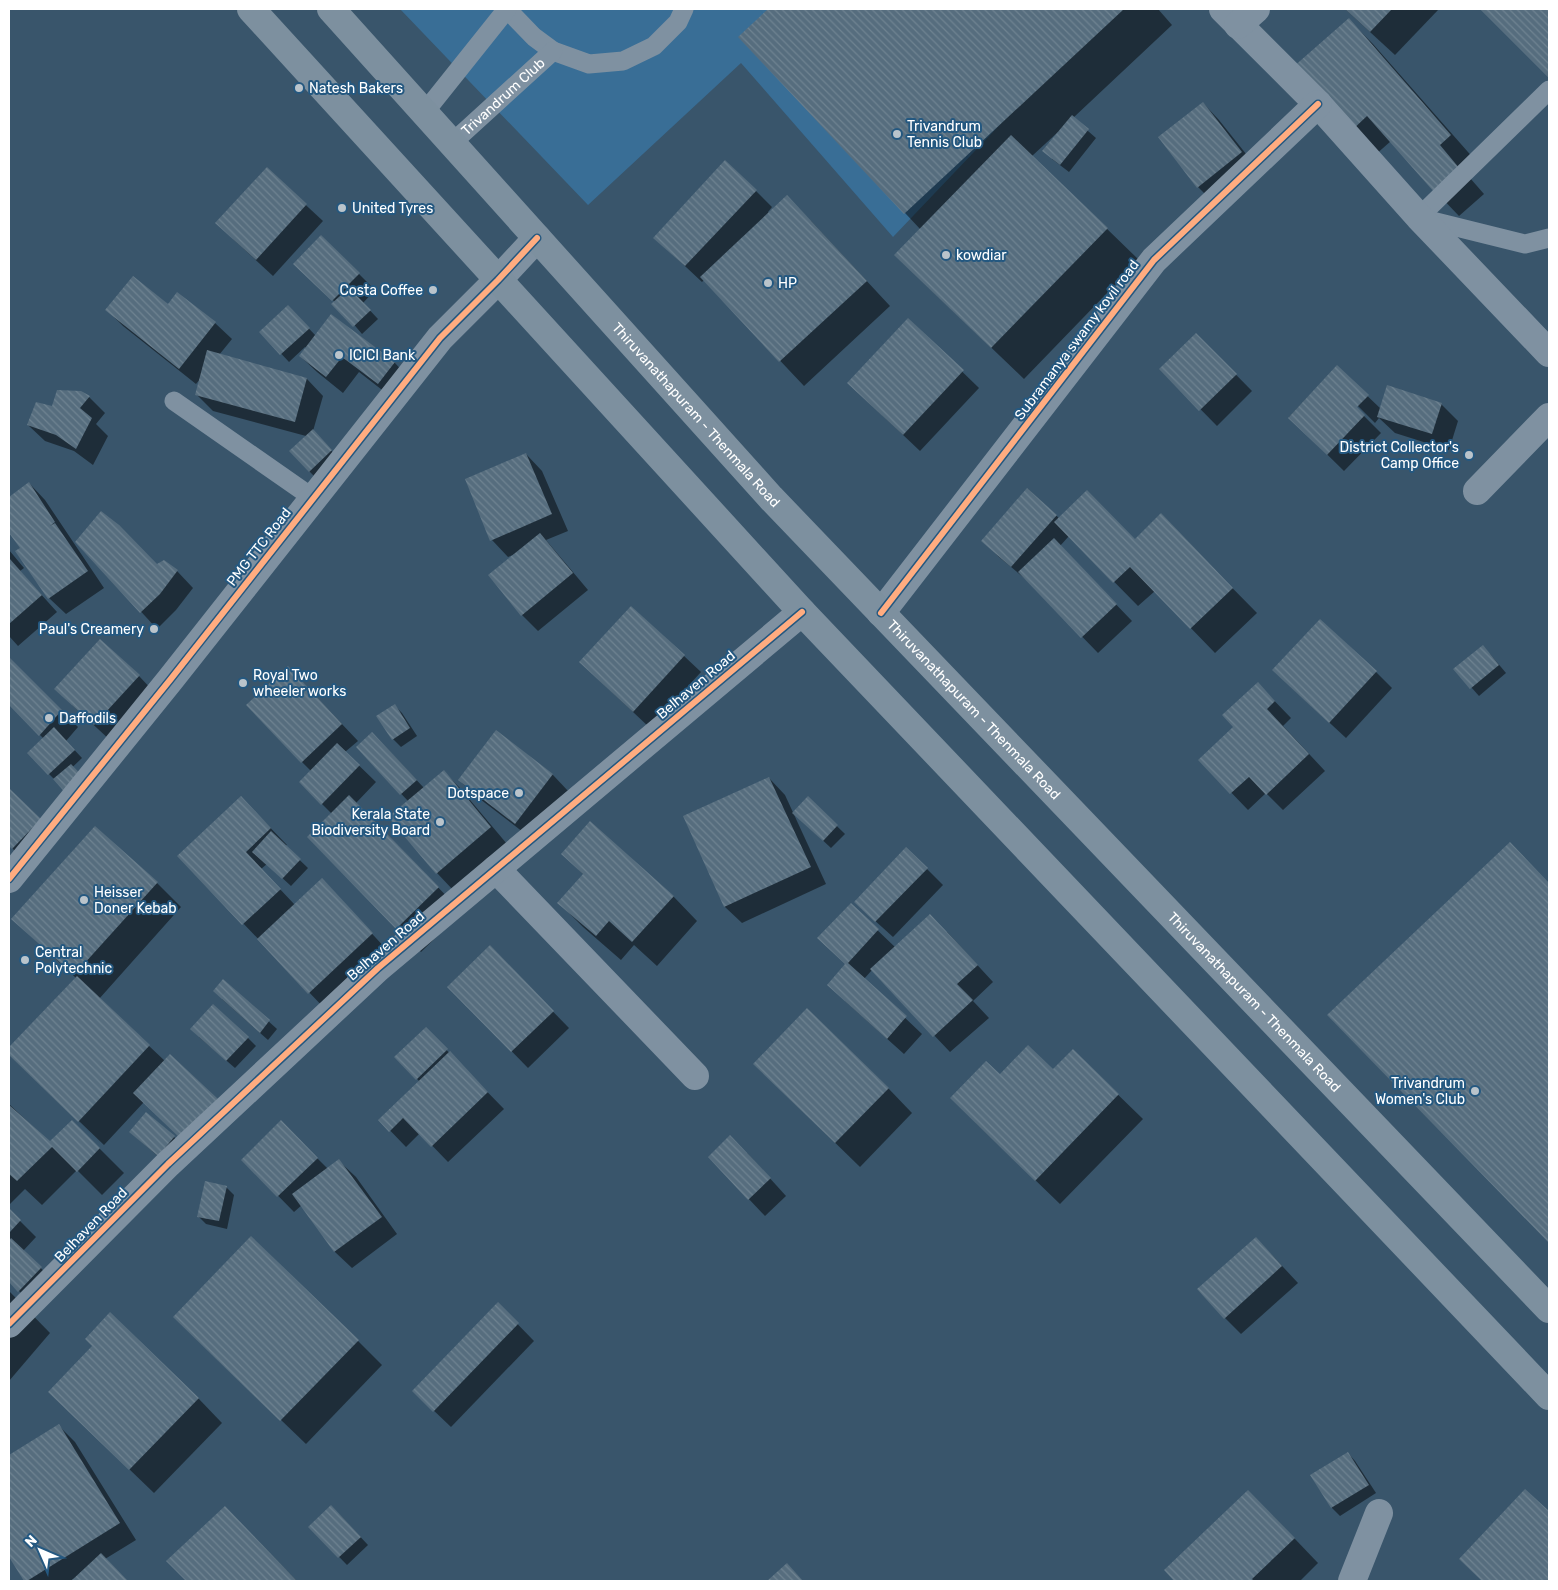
<svg xmlns="http://www.w3.org/2000/svg" width="1558" height="1590" font-family="Rubik,sans-serif">
	<defs>
		<pattern id="building-back-hatch" width="6" height="6" patternUnits="userSpaceOnUse" patternTransform="scale(1.25)"><rect width="6" height="6" fill="#566d7e"/><path d="M-1 5l2 2M0 0l6 6M5-1l2 2" fill="none" stroke="#6f8391"/></pattern>
	</defs>
	<rect width="100%" height="100%" fill="#39556b"/>
	<polygon fill="#396e96" points="400,9 1110,9 893,237 741,63 588,205"/>
	<g fill="#0007">
		<polygon points="770,9 1158,9 1172,25 1073,118 1096,138 1069,172 1052,159 1059,133 1058,132 1032,156 1139,260 1024,379 928,287 921,230 740,37"/>
		<polygon points="1345,9 1439,9 1395,55"/>
		<polygon points="1482,9 1549,9 1549,76"/>
		<polygon points="1349,20 1373,44 1475,160 1463,170 1484,194 1459,216 1435,191 1391,141 1374,156 1350,132"/>
		<polygon points="1203,103 1219,120 1258,169 1214,203 1198,187"/>
		<polygon points="267,169 323,221 273,276 233,239"/>
		<polygon points="756,191 772,207 768,212 769,213 811,221 890,306 804,386 704,280 702,282 655,238"/>
		<polygon points="359,274 375,290 363,303 378,319 362,334 335,302 311,280"/>
		<polygon points="178,294 215,323 232,339 219,355 307,379 323,396 313,431 339,459 317,479 309,471 306,436 213,411 196,394 201,378 196,384 123,326 107,310 168,306"/>
		<polygon points="296,315 316,336 394,362 410,379 395,400 359,372 343,393 317,372 300,356 306,348 305,347 289,362 261,332"/>
		<polygon points="908,319 979,388 920,451 865,399"/>
		<polygon points="1196,334 1252,391 1217,426 1161,369"/>
		<polygon points="1337,367 1381,409 1388,387 1441,404 1458,421 1449,450 1395,433 1379,418 1375,423 1354,402 1352,404 1381,433 1344,471 1289,417"/>
		<polygon points="89,397 105,413 96,424 108,436 93,465 74,451 45,441 28,425 53,407"/>
		<polygon points="526,454 542,471 568,531 546,540 588,590 538,631 522,615 515,554 508,557 492,540"/>
		<polygon points="29,483 45,500 104,588 66,614 49,598 17,551 21,548 9,531 9,499"/>
		<polygon points="1028,489 1060,519 1135,540 1185,540 1257,613 1215,653 1155,591 1138,606 1069,536 1060,546 1132,621 1098,653 1029,582 999,557 983,540"/>
		<polygon points="77,542 177,571 193,588 176,610 157,629"/>
		<polygon points="9,550 24,568 20,571 57,612 18,646 9,636"/>
		<polygon points="1490,654 1506,673 1479,696 1455,669"/>
		<polygon points="684,656 701,672 650,728 580,662"/>
		<polygon points="9,658 78,727 66,741 82,758 57,782 49,774 44,739 9,704"/>
		<polygon points="1376,672 1392,688 1346,738 1291,687"/>
		<polygon points="139,676 155,693 111,741 72,705"/>
		<polygon points="304,684 358,741 345,752 376,782 356,803 462,912 421,952 397,928 332,814 300,782 311,771 302,762"/>
		<polygon points="1258,684 1291,718 1283,726 1325,771 1283,810 1266,793 1248,810 1200,760 1234,727"/>
		<polygon points="394,705 402,713 417,736 401,747 393,739"/>
		<polygon points="496,732 553,775 569,792 532,839 476,796 459,780"/>
		<polygon points="380,741 424,788 444,772 460,788 507,844 453,890 437,873 408,801 357,747"/>
		<polygon points="769,778 785,795 826,884 742,923 725,907 685,817"/>
		<polygon points="9,790 40,820 29,865 9,845"/>
		<polygon points="808,798 845,834 831,848 802,821"/>
		<polygon points="258,815 287,845 285,846 308,868 291,886 267,864 261,869 295,905 338,897 388,951 326,1010 179,856"/>
		<polygon points="563,854 673,896 697,921 657,966 634,945 621,960 583,927 559,903 584,875"/>
		<polygon points="1526,860 1549,884 1549,1241 1329,1015"/>
		<polygon points="927,869 943,885 893,937 872,918"/>
		<polygon points="157,883 181,907 99,999 165,1061 144,1102 104,1145 9,1054 9,1049 76,978 13,919"/>
		<polygon points="851,905 896,948 947,932 993,982 973,1001 989,1018 950,1052 872,970 864,979 922,1034 904,1054 845,1001"/>
		<polygon points="490,947 569,1028 528,1068 449,987"/>
		<polygon points="223,980 277,1029 268,1040 222,999"/>
		<polygon points="426,1029 504,1109 448,1162 420,1133 406,1147 380,1120 420,1082 396,1057"/>
		<polygon points="199,1037 248,1038 256,1046 235,1068"/>
		<polygon points="1073,1051 1143,1119 1060,1204 976,1123 1000,1076 1053,1071"/>
		<polygon points="779,1088 888,1088 912,1113 860,1167"/>
		<polygon points="9,1104 50,1143 72,1121 124,1173 102,1195 77,1170 42,1205 25,1189 9,1205"/>
		<polygon points="281,1122 328,1169 339,1161 356,1177 397,1234 352,1268 335,1252 302,1205 294,1212 243,1160"/>
		<polygon points="130,1132 174,1137 182,1145 166,1163"/>
		<polygon points="747,1153 786,1196 765,1216 709,1157"/>
		<polygon points="226,1187 234,1195 227,1229 206,1224 198,1216"/>
		<polygon points="9,1210 36,1237 23,1251 49,1276 27,1299 9,1281"/>
		<polygon points="1256,1238 1298,1283 1241,1334 1225,1318"/>
		<polygon points="9,1291 50,1333 9,1381"/>
		<polygon points="498,1304 534,1341 451,1427 430,1407"/>
		<polygon points="199,1341 358,1341 382,1365 306,1444"/>
		<polygon points="198,1398 222,1423 154,1493 74,1416"/>
		<polygon points="59,1426 75,1442 136,1540 105,1559 127,1581 73,1581 75,1578 70,1581 25,1581 9,1554 9,1457"/>
		<polygon points="1348,1453 1355,1461 1376,1493 1340,1516 1332,1508 1312,1476"/>
		<polygon points="1525,1491 1549,1513 1549,1581 1483,1581 1461,1559"/>
		<polygon points="339,1514 368,1545 347,1565 310,1527"/>
		<polygon points="1273,1516 1318,1563 1300,1581 1176,1581 1166,1570"/>
		<polygon points="249,1532 297,1581 187,1581 168,1561"/>
	</g>
	<g fill="url(#building-back-hatch)">
		<polygon points="768,9 1124,9 904,214 738,37"/>
		<polygon points="1345,9 1392,9 1370,32"/>
		<polygon points="1480,9 1549,9 1549,78"/>
		<polygon points="1349,18 1451,135 1440,145 1460,169 1434,192 1367,116 1349,133 1292,68"/>
		<polygon points="1203,102 1242,152 1197,188 1158,137"/>
		<polygon points="1072,115 1089,129 1060,165 1042,151"/>
		<polygon points="1011,135 1108,228 991,348 894,255"/>
		<polygon points="725,160 757,190 685,266 653,238"/>
		<polygon points="267,167 307,204 256,260 215,223"/>
		<polygon points="787,195 867,281 779,362 700,277"/>
		<polygon points="321,235 360,273 332,301 293,264"/>
		<polygon points="133,276 168,304 177,292 216,322 179,369 105,310"/>
		<polygon points="349,288 371,310 353,327 331,304"/>
		<polygon points="288,305 310,328 280,355 259,332"/>
		<polygon points="331,314 395,362 378,384 342,357 326,377 299,356"/>
		<polygon points="908,318 964,370 903,435 847,383"/>
		<polygon points="1196,333 1237,374 1199,411 1159,369"/>
		<polygon points="207,350 307,378 295,422 195,395"/>
		<polygon points="1337,365 1369,395 1357,407 1365,415 1327,455 1288,418"/>
		<polygon points="1387,385 1442,403 1432,434 1377,417"/>
		<polygon points="57,390 81,391 90,396 80,408 92,418 76,449 56,435 27,425 36,402 52,406"/>
		<polygon points="313,429 332,450 309,472 289,451"/>
		<polygon points="526,453 552,514 490,541 465,479"/>
		<polygon points="29,482 55,522 50,526 55,523 88,571 48,599 15,551 20,548 9,533 9,497"/>
		<polygon points="1027,488 1057,515 1011,567 981,541"/>
		<polygon points="1087,490 1135,539 1161,513 1233,588 1190,629 1130,567 1113,583 1054,522"/>
		<polygon points="101,511 119,525 157,564 164,560 178,570 160,594 140,613 75,542"/>
		<polygon points="540,533 573,573 521,616 488,575"/>
		<polygon points="1054,538 1117,604 1081,638 1018,572"/>
		<polygon points="9,558 42,595 9,624"/>
		<polygon points="631,606 685,655 633,712 579,662"/>
		<polygon points="1320,619 1377,671 1329,723 1272,670"/>
		<polygon points="100,639 140,675 94,725 54,689"/>
		<polygon points="1483,645 1499,665 1470,689 1453,669"/>
		<polygon points="9,657 62,710 39,736 9,705"/>
		<polygon points="288,666 342,724 301,763 246,705"/>
		<polygon points="1258,682 1275,701 1267,709 1309,754 1266,795 1249,777 1230,794 1198,760 1233,727 1222,715"/>
		<polygon points="395,704 410,728 392,740 376,716"/>
		<polygon points="54,727 75,750 48,775 27,753"/>
		<polygon points="496,730 553,774 515,824 458,780"/>
		<polygon points="372,732 417,780 400,795 356,747"/>
		<polygon points="337,743 360,765 321,805 299,782"/>
		<polygon points="71,764 88,782 70,798 53,779"/>
		<polygon points="444,770 491,827 436,874 388,817"/>
		<polygon points="769,777 811,867 724,907 683,816"/>
		<polygon points="9,788 41,819 12,849 9,846"/>
		<polygon points="349,795 439,887 396,929 307,837"/>
		<polygon points="241,796 271,828 246,852 281,889 242,925 177,856"/>
		<polygon points="808,796 838,825 823,841 792,813"/>
		<polygon points="590,821 674,896 632,942 609,921 596,936 557,903 583,874 561,854"/>
		<polygon points="95,826 158,882 74,975 11,919"/>
		<polygon points="271,831 301,859 282,879 252,852"/>
		<polygon points="1510,842 1549,883 1549,1243 1327,1015"/>
		<polygon points="906,847 928,868 875,922 854,902"/>
		<polygon points="322,878 373,933 308,994 257,939"/>
		<polygon points="851,903 879,929 848,963 907,1016 887,1039 827,985 845,964 817,938"/>
		<polygon points="930,914 978,965 957,984 973,1000 933,1037 870,969"/>
		<polygon points="490,945 554,1011 511,1052 447,987"/>
		<polygon points="77,976 150,1045 78,1122 9,1055 9,1047"/>
		<polygon points="223,979 270,1020 260,1033 213,991"/>
		<polygon points="213,1004 249,1037 226,1061 190,1029"/>
		<polygon points="807,1008 889,1088 835,1143 753,1064"/>
		<polygon points="426,1027 448,1049 416,1080 394,1057"/>
		<polygon points="1028,1045 1053,1069 1073,1049 1119,1094 1035,1181 950,1098 986,1061 1000,1074"/>
		<polygon points="450,1051 488,1092 431,1147 403,1118 389,1132 378,1120"/>
		<polygon points="170,1054 218,1099 181,1139 133,1093"/>
		<polygon points="9,1105 50,1141 72,1120 100,1148 77,1172 52,1147 17,1181 9,1174"/>
		<polygon points="146,1112 175,1136 158,1156 129,1132"/>
		<polygon points="281,1120 318,1158 277,1197 241,1160"/>
		<polygon points="730,1135 771,1178 748,1200 708,1157"/>
		<polygon points="339,1159 382,1217 334,1252 292,1194"/>
		<polygon points="205,1181 227,1186 219,1221 197,1217"/>
		<polygon points="9,1208 21,1220 9,1233"/>
		<polygon points="251,1236 359,1340 280,1421 173,1317"/>
		<polygon points="1256,1237 1282,1266 1224,1319 1197,1289"/>
		<polygon points="11,1238 42,1267 18,1292 9,1282 9,1241"/>
		<polygon points="498,1302 519,1323 433,1412 412,1391"/>
		<polygon points="110,1312 199,1398 129,1470 48,1392 92,1346 85,1339"/>
		<polygon points="59,1424 120,1523 27,1581 24,1581 9,1557 9,1455"/>
		<polygon points="1348,1452 1369,1485 1331,1508 1310,1475"/>
		<polygon points="1525,1489 1549,1511 1549,1581 1482,1581 1459,1559"/>
		<polygon points="1248,1490 1295,1538 1252,1579 1254,1581 1174,1581 1164,1570"/>
		<polygon points="331,1505 361,1537 338,1558 308,1527"/>
		<polygon points="225,1506 297,1581 186,1581 166,1561"/>
		<polygon points="101,1553 128,1581 71,1581"/>
		<polygon points="787,1563 803,1581 767,1581"/>
	</g>
	<g fill="none" stroke-linecap="round" stroke-linejoin="round">
		<g stroke="#7f91a1" stroke-width="19">
			<polyline points="507,9 534,37 553,51 589,64 623,61 654,46 678,22 684,9"/>
			<polyline points="424,113 507,9"/>
			<path id="s1" d="M452 143 553 51"/>
			<polyline points="1419,217 1549,90"/>
			<polyline points="1420,218 1525,244 1549,238"/>
			<polyline points="174,401 313,498"/>
		</g>
		<g stroke="#7f91a1" stroke-width="28">
			<polyline points="1223,9 1318,104 1419,217 1549,353"/>
			<polyline points="1238,25 1256,9"/>
			<polyline points="1477,491 1549,417"/>
			<polyline points="881,613 1154,260 1318,104"/>
			<polyline points="496,869 695,1076"/>
			<polyline points="1352,1581 1379,1513"/>
		</g>
		<g stroke="#7f91a1" stroke-width="28">
			<polyline points="9,879 170,680 440,338 498,280 537,238"/>
			<polyline points="9,1324 168,1164 378,968 802,612"/>
		</g>
		<g stroke="#7d909f" stroke-width="28">
			<polyline points="251,9 802,612 1549,1396"/>
			<path id="s2" d="M331 9 771 498 1549 1309"/>
		</g>
		<g stroke="#245880" stroke-width="9">
			<g id="cycleway">
				<polyline points="881,613 1154,260 1318,104"/>
				<polyline points="9,879 170,680 440,338 498,280 537,238"/>
				<polyline points="9,1324 168,1164 378,968 802,612"/>
			</g>
		</g>
		<use href="#cycleway" stroke="#ffac80" stroke-width="6"/>
	</g>
	<g fill="#bac4cb" stroke="#245880" stroke-width="2">
		<circle cx="299" cy="88" r="5"/>
		<circle cx="897" cy="134" r="5"/>
		<circle cx="342" cy="208" r="5"/>
		<circle cx="946" cy="255" r="5"/>
		<circle cx="768" cy="283" r="5"/>
		<circle cx="433" cy="290" r="5"/>
		<circle cx="339" cy="355" r="5"/>
		<circle cx="1469" cy="455" r="5"/>
		<circle cx="154" cy="629" r="5"/>
		<circle cx="243" cy="683" r="5"/>
		<circle cx="49" cy="718" r="5"/>
		<circle cx="519" cy="793" r="5"/>
		<circle cx="440" cy="822" r="5"/>
		<circle cx="84" cy="900" r="5"/>
		<circle cx="25" cy="960" r="5"/>
		<circle cx="1475" cy="1091" r="5"/>
	</g>
	<g text-anchor="middle" dominant-baseline="central" stroke-width="4" stroke-linejoin="round" paint-order="stroke">
		<g font-size="14" fill="#fff" stroke="#245880" text-anchor="start">
			<text x="309" y="88">Natesh Bakers</text>
			<text x="907" y="126">Trivandrum<tspan x="907" dy="16">Tennis Club</tspan></text>
			<text x="352" y="208">United Tyres</text>
			<text x="956" y="255">kowdiar</text>
			<text x="778" y="283">HP</text>
			<text x="423" y="290" text-anchor="end">Costa Coffee</text>
			<text x="349" y="355">ICICI Bank</text>
			<text x="1459" y="447" text-anchor="end">District Collector's<tspan x="1459" dy="16">Camp Office</tspan></text>
			<text x="144" y="629" text-anchor="end">Paul's Creamery</text>
			<text x="253" y="675">Royal Two<tspan x="253" dy="16">wheeler works</tspan></text>
			<text x="59" y="718">Daffodils</text>
			<text x="509" y="793" text-anchor="end">Dotspace</text>
			<text x="430" y="814" text-anchor="end">Kerala State<tspan x="430" dy="16">Biodiversity Board</tspan></text>
			<text x="94" y="892">Heisser<tspan x="94" dy="16">Doner Kebab</tspan></text>
			<text x="35" y="952">Central<tspan x="35" dy="16">Polytechnic</tspan></text>
			<text x="1465" y="1083" text-anchor="end">Trivandrum<tspan x="1465" dy="16">Women's Club</tspan></text>
		</g>
		<g font-size="14" fill="#fff" stroke="#245880">
			<text stroke="none"><textPath href="#s1" startOffset="69">Trivandrum Club</textPath></text>
			<text transform="translate(1077 340) rotate(-53)">Subramanya swamy kovil road</text>
			<text stroke="none"><textPath href="#s2" startOffset="546">Thiruvanathapuram - Thenmala Road</textPath></text>
			<text transform="translate(259 547) rotate(-52)">PMG TTC Road</text>
			<text transform="translate(696 685) rotate(-40)">Belhaven Road</text>
			<text stroke="none"><textPath href="#s2" startOffset="951">Thiruvanathapuram - Thenmala Road</textPath></text>
			<text transform="translate(386 946) rotate(-41)">Belhaven Road</text>
			<text stroke="none"><textPath href="#s2" startOffset="1356">Thiruvanathapuram - Thenmala Road</textPath></text>
			<text transform="translate(91 1225) rotate(-46)">Belhaven Road</text>
		</g>
	</g>
	<rect width="1558" height="1590" fill="none" stroke="#ffffff" stroke-width="20"/>
	<g transform="translate(40 1550) rotate(315)" stroke="#245880" stroke-width="4" paint-order="stroke">
	<path d="M0-4L9 19L0 12L-9 19Z" fill="#ffffff"/>
	<text y="-8" font-size="14" font-weight="bold" text-anchor="middle" fill="#ffffff">N</text>
	</g>
</svg>
